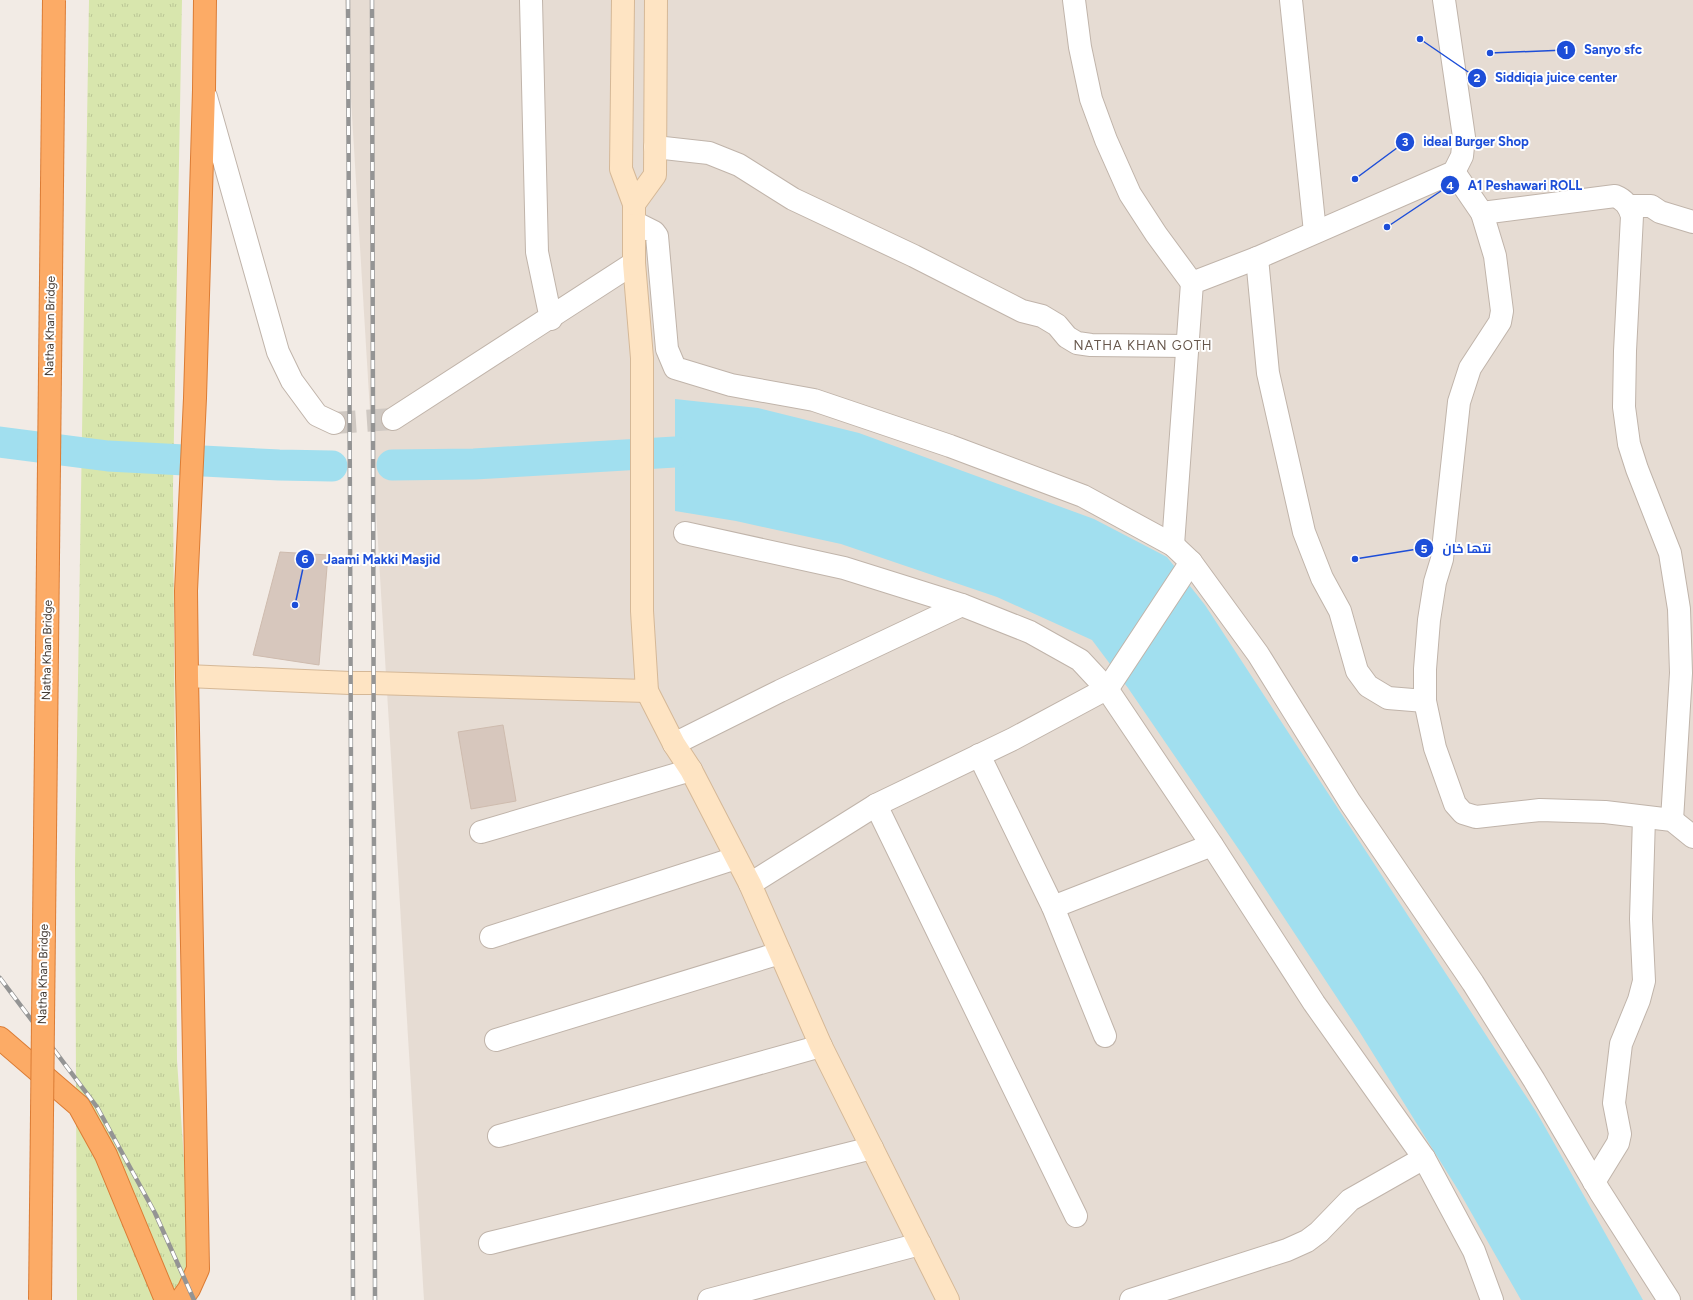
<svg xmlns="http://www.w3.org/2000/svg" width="1693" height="1300" font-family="Figtree,Cairo,sans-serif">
	<defs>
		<pattern id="grass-tufts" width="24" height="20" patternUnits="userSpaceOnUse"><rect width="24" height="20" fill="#d8e6ad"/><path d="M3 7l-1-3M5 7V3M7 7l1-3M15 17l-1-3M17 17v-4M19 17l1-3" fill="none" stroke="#bbc695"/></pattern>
	</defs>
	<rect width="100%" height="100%" fill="#f2ebe5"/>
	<polygon fill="#e6dcd3" points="345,0 1693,0 1693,1300 424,1300"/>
	<polygon fill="url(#grass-tufts)" points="89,0 182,0 173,487 177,1061 194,1300 77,1300 75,866"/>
	<polygon fill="#a1dfef" points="675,399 758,408 859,433 1094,519 1167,557 1205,605 1537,1113 1643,1300 1521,1300 1460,1193 1359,1031 1244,857 1128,688 1092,640 997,597 841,544 736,521 675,511"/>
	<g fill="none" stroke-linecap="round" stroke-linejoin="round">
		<g stroke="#a1dfef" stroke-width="31">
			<polyline points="0,442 108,456 279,465 332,466"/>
			<polyline points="392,465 474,464 675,452"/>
		</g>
	</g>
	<g fill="#d7c7bd" stroke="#cebbae">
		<polygon points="280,552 328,555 319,665 253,655"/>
		<polygon points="503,725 516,801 471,809 458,732"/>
	</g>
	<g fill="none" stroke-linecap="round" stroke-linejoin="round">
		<polyline stroke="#cfc8c2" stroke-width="22" stroke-dasharray="22 11" stroke-linecap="butt" points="334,423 393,419"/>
		<g stroke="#c0b4aa" stroke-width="24">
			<g id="street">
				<polyline points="531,0 537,252 551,319"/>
				<polyline points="1074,0 1080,47 1091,99 1106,140 1130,194 1156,234 1192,283"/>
				<polyline points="1291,0 1315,232"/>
				<polyline points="206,97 278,352 292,381 317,415 334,423"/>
				<polyline points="655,147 709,153 739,165 793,199 914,256 1022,311 1042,316 1057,325 1067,337 1077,343 1091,345 1187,346"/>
				<polyline points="1454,172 1482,213 1495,256 1502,311 1500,322 1470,368 1459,402 1442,559 1435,582 1429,620 1425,669 1425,701 1435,748 1455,804 1463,813 1476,817 1540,810 1605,812 1672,820 1693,837"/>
				<polyline points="1629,206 1651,206 1660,212 1693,222"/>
				<path d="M1482 213 1615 196C1625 200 1629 206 1632 216L1625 351 1624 407 1629 444 1637 469 1670 553 1679 609 1681 673 1672 820"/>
				<polyline points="634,222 654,232 657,236 667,349 675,368 731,385 814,400 950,446 1083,496 1173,545 1191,562 1258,654 1350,802 1473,983 1534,1080 1600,1192 1669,1300"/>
				<polyline points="1257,258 1268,373 1304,532 1322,578 1340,611 1357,671 1368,686 1388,698 1425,701"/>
				<polyline points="393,419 634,263"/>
				<polyline points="685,533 844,568 962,605 1030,632 1080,660 1107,689 1212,845 1314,1003 1424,1158 1474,1251 1492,1300"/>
				<polyline points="1173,545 1192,283 1257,258 1454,172 1462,156 1464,137 1444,0"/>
				<polyline points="674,744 780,691 962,605"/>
				<polyline points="979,755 1053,907 1105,1036"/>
				<polyline points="876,805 1076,1216"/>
				<polyline points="481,832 691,770"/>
				<polyline points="750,884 876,805 1013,739 1108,688 1191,562"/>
				<polyline points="1053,907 1212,845"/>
				<polyline points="491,937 736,858"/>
				<polyline points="496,1040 780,953"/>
				<polyline points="499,1136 821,1046"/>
				<polyline points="1594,1182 1618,1143 1620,1134 1614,1103 1621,1044 1639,1000 1644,981 1641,919 1644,817"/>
				<polyline points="490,1243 872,1148"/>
				<polyline points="709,1300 920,1244"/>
				<polyline points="1131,1300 1287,1250 1307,1241 1319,1232 1350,1200 1424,1158"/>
			</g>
		</g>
		<g stroke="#d5b897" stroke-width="24">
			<g id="secondary">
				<polyline points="623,0 621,169 634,204 634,263 642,358 642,611 647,691 674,744 691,770 750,884 821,1046 948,1300"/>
				<polyline points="634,204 655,175 656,0"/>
				<polyline points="187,676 350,683 373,683 647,691"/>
			</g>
		</g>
		<g stroke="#db7c35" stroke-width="24">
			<g id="highway">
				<polyline points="0,1038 79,1106 106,1155 166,1300"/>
				<polyline points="181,1300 189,1289 198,1269 187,676 186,591 195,398 204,90 205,0"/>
			</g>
		</g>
		<use href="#street" stroke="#fff" stroke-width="22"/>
		<use href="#secondary" stroke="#fee4c3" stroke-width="22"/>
		<use href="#highway" stroke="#fcab66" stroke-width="22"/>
		<g stroke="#949494" stroke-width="4.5">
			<g id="rail">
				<polyline points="348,0 353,1300"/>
				<polyline points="372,0 375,1300"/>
				<polyline points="0,978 97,1107 155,1213 194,1300"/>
			</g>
		</g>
		<use href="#rail" stroke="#fff" stroke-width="3" stroke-dasharray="9" stroke-linecap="butt"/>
		<g stroke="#db7c35" stroke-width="24" stroke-linecap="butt">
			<polyline id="highway-bridge" points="40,1300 54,0"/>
		</g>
		<use href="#highway-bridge" stroke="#fcab66" stroke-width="22"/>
	</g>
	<g text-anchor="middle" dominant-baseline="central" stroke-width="4" stroke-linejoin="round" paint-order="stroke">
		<g font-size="12" fill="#443b34" stroke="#fff">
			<text transform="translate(50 326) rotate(-89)">Natha Khan Bridge</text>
			<text transform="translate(47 650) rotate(-89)">Natha Khan Bridge</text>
			<text transform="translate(43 974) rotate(-89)">Natha Khan Bridge</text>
		</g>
		<g font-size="13" letter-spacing="1" fill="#67574c" stroke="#fff">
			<text x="1143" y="345">NATHA KHAN GOTH</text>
		</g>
	</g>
	<path fill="none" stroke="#1d4ed8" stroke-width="1.5" d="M1490 53L1566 50M1420 39L1477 78M1355 179L1405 142M1387 227L1450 185M1355 559L1424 548M295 605L305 559"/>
	<g fill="#1d4ed8" stroke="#fff" stroke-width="1.5">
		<circle cx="1490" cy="53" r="4"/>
		<circle cx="1420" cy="39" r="4"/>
		<circle cx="1355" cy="179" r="4"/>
		<circle cx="1387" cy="227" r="4"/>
		<circle cx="1355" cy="559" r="4"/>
		<circle cx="295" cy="605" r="4"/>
		<circle cx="1566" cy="50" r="10"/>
		<circle cx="1477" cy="78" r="10"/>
		<circle cx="1405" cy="142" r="10"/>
		<circle cx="1450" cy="185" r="10"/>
		<circle cx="1424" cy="548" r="10"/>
		<circle cx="305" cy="559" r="10"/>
	</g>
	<g font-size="12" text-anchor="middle" font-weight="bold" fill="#fff">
		<text x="1566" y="54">1</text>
		<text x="1477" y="82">2</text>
		<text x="1405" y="146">3</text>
		<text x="1450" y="190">4</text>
		<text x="1424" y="553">5</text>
		<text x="305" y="563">6</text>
	</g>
	<g font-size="13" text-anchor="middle" font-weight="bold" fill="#1d4ed8" stroke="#fff" stroke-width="4" stroke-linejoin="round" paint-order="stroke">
		<text x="1613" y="54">Sanyo sfc</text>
		<text x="1556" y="82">Siddiqia juice center</text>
		<text x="1476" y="146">ideal Burger Shop</text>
		<text x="1525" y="190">A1 Peshawari ROLL</text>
		<text x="1467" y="553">نتھا خان</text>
		<text x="382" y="564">Jaami Makki Masjid</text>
	</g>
</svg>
